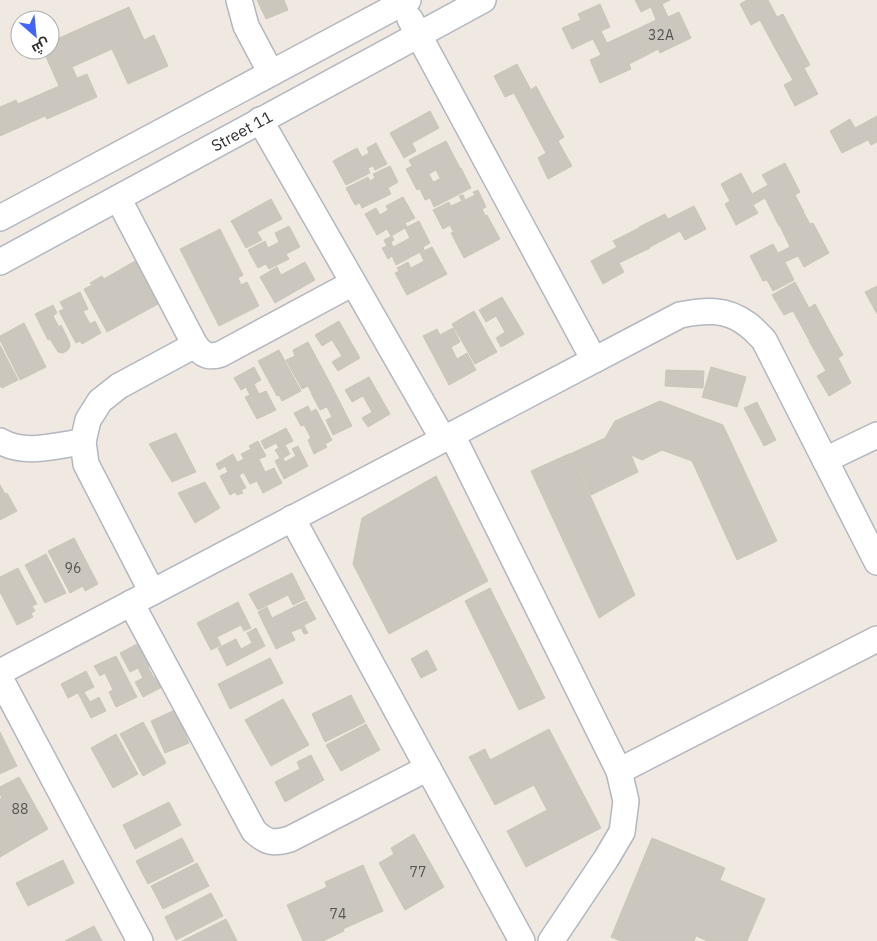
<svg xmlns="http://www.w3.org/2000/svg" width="877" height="941" font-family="'IBM Plex Sans',Cairo,sans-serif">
	<rect width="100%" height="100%" fill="#efe9e1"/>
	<g fill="#cbc7bf" stroke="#cbc5ba">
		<polygon points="257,0 284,0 288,10 266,19"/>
		<polygon points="635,0 670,0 662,4 668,17 679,12 691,38 660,53 658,49 647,55 635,30 656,20 651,7 641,12"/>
		<polygon points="747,0 768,0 777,17 783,14 796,39 776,50 760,20 751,25 740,4"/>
		<polygon points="600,4 610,27 601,31 607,43 635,30 647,55 629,64 631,69 600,83 590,60 601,55 593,39 572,49 562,28 581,20 578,14"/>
		<polygon points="129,7 144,40 154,35 168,66 128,84 112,49 72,67 77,78 87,74 97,97 47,119 45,116 0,136 0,107 16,100 18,104 59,86 43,50 50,50 50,42"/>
		<polygon points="796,39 810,65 804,68 818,94 795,106 784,85 793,80 776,50"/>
		<polygon points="517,64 531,90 536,86 550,112 530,123 514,93 505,97 494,76"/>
		<polygon points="430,111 439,128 412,143 416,151 404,158 390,133"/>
		<polygon points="550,112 564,137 558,141 572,166 548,179 538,158 546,153 530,123"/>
		<polygon points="877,116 877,142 871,145 868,140 842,153 830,131 850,119 855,128"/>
		<polygon points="446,141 460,168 440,178 436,170 429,174 433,182 417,190 406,169 412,166 409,160"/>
		<polygon points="376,143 387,164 375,170 373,166 368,168 370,173 346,185 333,161 357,148 362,157 369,153 367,148"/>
		<polygon points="785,163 800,192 795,195 804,212 779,226 765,198 753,205 758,213 736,225 725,204 730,201 721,184 741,173 752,194 768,185 762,175"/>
		<polygon points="390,166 398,182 388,188 391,194 362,208 360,203 355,205 346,188 368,177 370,181 375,178 373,174"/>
		<polygon points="461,168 471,188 434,207 430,198 425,200 420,189"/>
		<polygon points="478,190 486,207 482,209 485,215 453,231 450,225 443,229 433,210 449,202 451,206 462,201 459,196 463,195 465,200 475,195 473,192"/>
		<polygon points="403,197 415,218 405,223 407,227 391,236 387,229 377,235 365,214 376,208 380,215 388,210 386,206"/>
		<polygon points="271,199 282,219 257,232 262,240 246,248 231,221"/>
		<polygon points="694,206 706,229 685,240 680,231 650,247 639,227 665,214 668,219"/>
		<polygon points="804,213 810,224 813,223 829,253 804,267 798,256 785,262 794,280 773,291 767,280 763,281 750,256 773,244 778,253 790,247 780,226"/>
		<polygon points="487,215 500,239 464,258 451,233"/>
		<polygon points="419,221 430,243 423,247 424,250 396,265 392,256 388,259 382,248 387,246 384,240 392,236 394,240 391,242 393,247 410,238 405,228"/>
		<polygon points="289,226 300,247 286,254 289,259 269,269 266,264 258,268 248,250 265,241 268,248 279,242 275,233"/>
		<polygon points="639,228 650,248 619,263 624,272 603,284 591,261 617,247 613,241"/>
		<polygon points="220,229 243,275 238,278 241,285 247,282 259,306 219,326 180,249"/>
		<polygon points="432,247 447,274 407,295 395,273 399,271 397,268 408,262 411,268 424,261 420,253"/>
		<polygon points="135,261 158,304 107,332 84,289 92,285 90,283 102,276 104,279"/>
		<polygon points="305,262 315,280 275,303 260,277 277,267 281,275"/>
		<polygon points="795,282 809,308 815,304 829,330 809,340 793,311 784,315 772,295"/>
		<polygon points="877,286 877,314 865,292"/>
		<polygon points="80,292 88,309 83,311 90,324 95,321 101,333 82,344 80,341 76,343 59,311 64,309 60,302"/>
		<polygon points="502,297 524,334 501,347 496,338 505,332 496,316 486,322 479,310"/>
		<polygon points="53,305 57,313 53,316 59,327 61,325 69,341 70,346 68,350 63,353 58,352 50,339 48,340 35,314"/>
		<polygon points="474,311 497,352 475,364 452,324"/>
		<polygon points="339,321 360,358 338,371 332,362 342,356 332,340 322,346 315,335"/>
		<polygon points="24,323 46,367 20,380 0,340 0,336"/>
		<polygon points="453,328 460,342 451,347 457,359 467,353 476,370 449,385 423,336 437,329 440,335"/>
		<polygon points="829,330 843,355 838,358 851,383 829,396 817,376 826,371 809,341"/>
		<polygon points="308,342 330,383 311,392 308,386 302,389 286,360 295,356 293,350"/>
		<polygon points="0,345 18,380 2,388 0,386"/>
		<polygon points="279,350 301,391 282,401 279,395 277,396 258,361"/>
		<polygon points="254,367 261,380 254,384 259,394 266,391 276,410 257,419 245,397 250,395 246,387 241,390 234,378"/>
		<polygon points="711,367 746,377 737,407 702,397"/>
		<polygon points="666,370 704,371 703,388 665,386"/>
		<polygon points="369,377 390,414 368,427 362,418 372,412 363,396 352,402 345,390"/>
		<polygon points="330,383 352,426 333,435 326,420 332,417 327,407 320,410 311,393"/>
		<polygon points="660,401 723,425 777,541 737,560 692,461 662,450 642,460 631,455 638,472 591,495 572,453 605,438 615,421"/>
		<polygon points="757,402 776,440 764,446 744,408"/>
		<polygon points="308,406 311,412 316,409 332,440 325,444 327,447 314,454 308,440 311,438 304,425 301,426 294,413"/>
		<polygon points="286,428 293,441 285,445 290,454 283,458 285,462 296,456 292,449 298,446 308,466 284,479 275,461 280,458 275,450 279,448 276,443 265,449 261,441"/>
		<polygon points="176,433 196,472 172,482 149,444"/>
		<polygon points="258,441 266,456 259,459 265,472 274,468 282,483 263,493 257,481 250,484 238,462 244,459 241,454 251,449 249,446"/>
		<polygon points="571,453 635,595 599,618 531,471"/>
		<polygon points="233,454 243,473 239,475 246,488 241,490 243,493 237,495 235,492 230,495 220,476 228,472 225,466 219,470 216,464"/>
		<polygon points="436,476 488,581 389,634 353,564 362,518"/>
		<polygon points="205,482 220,508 195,523 178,493"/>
		<polygon points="0,485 5,494 7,493 17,511 0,520"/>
		<polygon points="74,538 98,584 85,591 83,586 70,593 48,551"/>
		<polygon points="46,554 66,593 45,603 25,565"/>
		<polygon points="18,568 37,604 32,606 35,611 31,613 33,617 17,625 0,592 0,577"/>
		<polygon points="292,573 305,599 293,605 288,595 258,610 249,594"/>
		<polygon points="490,588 545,698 519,710 465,601"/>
		<polygon points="306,601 316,619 304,625 308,633 304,634 301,628 291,632 295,640 276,649 258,612 267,607 272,618"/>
		<polygon points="238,602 251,628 244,631 241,625 217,637 221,645 211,650 197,623"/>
		<polygon points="256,628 265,646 227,666 218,648 236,639 241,649 252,643 247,633"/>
		<polygon points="145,640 156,663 148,667 154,678 163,673 168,684 143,697 135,682 143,678 138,668 130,672 120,653"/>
		<polygon points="427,650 437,670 421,678 411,659"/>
		<polygon points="116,656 137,697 116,707 109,692 113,690 105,673 100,676 94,666"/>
		<polygon points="270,658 283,683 230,709 218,684"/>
		<polygon points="86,671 94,687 84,692 90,702 99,697 106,711 91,718 78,693 68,698 61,684"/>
		<polygon points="351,695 365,722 325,742 312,714"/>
		<polygon points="283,699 309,745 271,766 245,720"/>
		<polygon points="175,710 189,743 165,753 151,721"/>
		<polygon points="143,722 166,763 143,776 120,734"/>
		<polygon points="366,724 380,750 341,771 326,745"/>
		<polygon points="549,729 601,828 526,867 507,831 547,810 534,785 495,805 469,757 485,749 490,760"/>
		<polygon points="0,732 17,766 0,774"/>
		<polygon points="116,734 138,774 113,788 91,748"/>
		<polygon points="311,755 324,780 285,802 275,782 300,769 297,762"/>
		<polygon points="19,777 48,829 0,857 0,799 2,798 0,794 0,787"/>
		<polygon points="169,802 181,825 135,849 123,825"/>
		<polygon points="414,834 444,887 405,910 379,863 394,854 391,848"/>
		<polygon points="182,838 194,861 148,884 136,861"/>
		<polygon points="652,838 725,868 720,880 765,899 747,941 708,941 696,936 694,941 621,941 611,937"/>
		<polygon points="63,860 74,883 28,906 16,883"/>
		<polygon points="197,863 209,886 163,909 151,886"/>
		<polygon points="363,865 383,911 343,929 344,931 323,941 303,941 287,905 327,887 325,882"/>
		<polygon points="211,893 223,916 176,940 165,917"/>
		<polygon points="226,919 237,941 182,941"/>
		<polygon points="94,926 102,941 65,941"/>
	</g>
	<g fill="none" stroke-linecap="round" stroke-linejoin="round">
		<g stroke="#b4b7c1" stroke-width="28">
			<g id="minor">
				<polyline points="239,0 246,26 271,73"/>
				<polyline points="410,19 594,360"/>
				<polyline points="260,120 443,439"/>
				<path d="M118 198 195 345C202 355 210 358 221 354L353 283"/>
				<polyline points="0,218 408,0"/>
				<path id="s1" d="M0 262 483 0"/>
				<polyline points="452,435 619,771 626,801 622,832 606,859 551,941"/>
				<path d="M0 441C25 456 56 445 83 442"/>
				<polyline points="825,460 877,435"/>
				<polyline points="292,518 522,941"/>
				<polyline points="152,592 86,464 83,442 88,420 100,401 119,386 195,345"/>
				<path d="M131 603 254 831C267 843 273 844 290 839L428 768"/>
				<path d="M0 672 680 315C704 310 726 308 747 324 753 328 759 335 764 340L877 562"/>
				<polyline points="0,678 140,941"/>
				<polyline points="619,771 877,639"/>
			</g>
		</g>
		<use href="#minor" stroke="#fff" stroke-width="25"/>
	</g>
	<g text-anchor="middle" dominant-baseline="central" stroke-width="4" stroke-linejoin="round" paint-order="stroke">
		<g font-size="14" fill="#555452">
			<text x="661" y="35">32A</text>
			<text x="73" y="568">96</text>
			<text x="20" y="809">88</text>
			<text x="418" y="872">77</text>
			<text x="338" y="914">74</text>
		</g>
		<g font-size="16" fill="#2e2e2e" stroke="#fff">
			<text stroke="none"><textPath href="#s1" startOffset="275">Street 11</textPath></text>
		</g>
	</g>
	<g transform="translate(35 35) rotate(153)"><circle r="24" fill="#ffffff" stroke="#ababab"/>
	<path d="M0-4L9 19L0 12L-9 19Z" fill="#4264fb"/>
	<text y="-8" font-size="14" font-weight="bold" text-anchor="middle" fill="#2e2e2e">ش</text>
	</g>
</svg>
